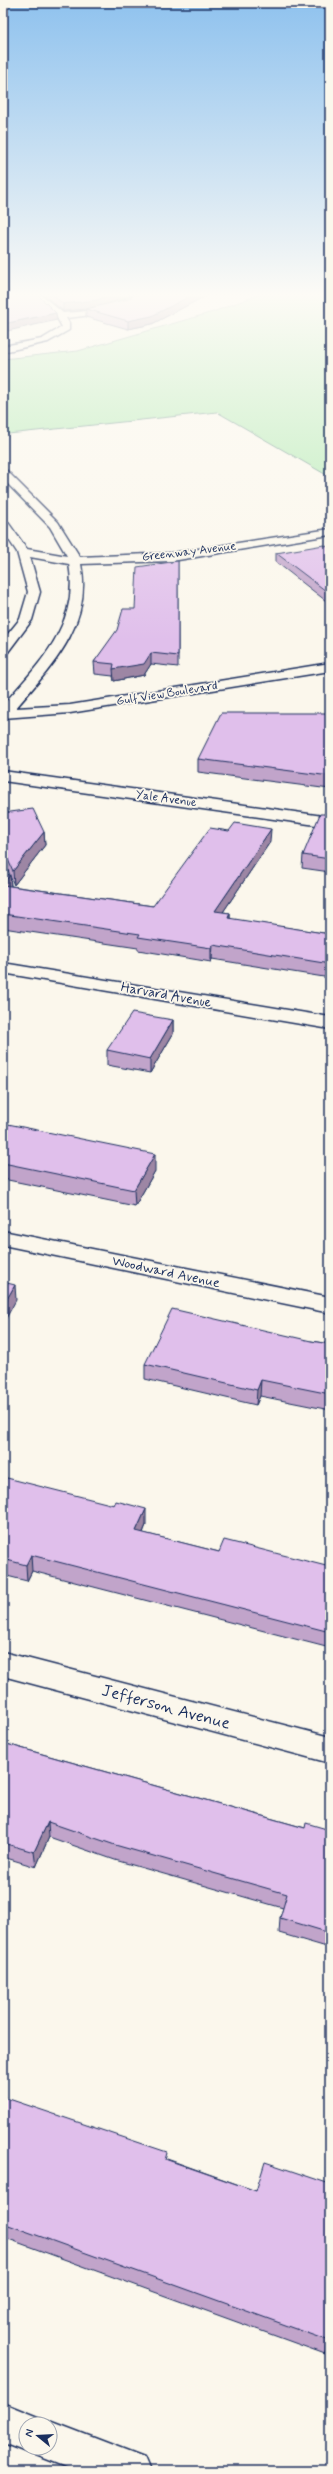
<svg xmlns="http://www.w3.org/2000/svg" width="333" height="2474" font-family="Mynerve,sans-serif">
	<rect width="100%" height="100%" fill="#fbf7ec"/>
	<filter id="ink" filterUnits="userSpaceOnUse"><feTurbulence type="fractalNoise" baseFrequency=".025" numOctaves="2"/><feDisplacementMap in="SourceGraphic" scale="8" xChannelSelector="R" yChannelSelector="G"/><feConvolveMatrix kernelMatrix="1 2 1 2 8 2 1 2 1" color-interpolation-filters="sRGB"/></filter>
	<g filter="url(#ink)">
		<polygon fill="#ade9ae" stroke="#648c86" points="260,294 330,294 330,477 217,412 8,434 3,430 3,359 78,351 213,312"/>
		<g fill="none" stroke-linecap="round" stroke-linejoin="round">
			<g stroke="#1b2f5e" stroke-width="3">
				<g id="minor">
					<path d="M31 294H40L63 313C78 312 94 311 109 306 122 302 131 294 144 294 125 313 92 315 66 318L69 323V330L48 342 3 352V346L42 339 62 327 56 316Z"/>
					<path d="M3 470 7 471 58 522 80 557 172 553 330 529V535L172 561 81 564C93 624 52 666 16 708L70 705 330 663V671L70 713 3 718V705C40 663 80 624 69 564L30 557 40 592 32 620 8 652 3 653V640L20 619 28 592 17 552 3 531V520L7 521 27 549 67 556 50 527 3 479Z"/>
					<polygon points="3,771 330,817 330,827 3,781"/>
					<polygon points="3,963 330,1017 330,1029 3,973"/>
					<polygon points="3,1231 330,1297 330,1313 3,1245"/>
					<polygon points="3,1652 330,1737 330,1763 3,1676"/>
					<polygon points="3,2403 40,2418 42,2424 26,2424 26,2448 50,2448 50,2424 43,2424 50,2421 144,2457 150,2471 77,2471 36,2455 33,2449 26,2452 3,2443"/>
				</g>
			</g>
			<use href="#minor" fill="#fbf7ec" fill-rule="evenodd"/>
		</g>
		<g fill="#c1a4ca" stroke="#1b2f5e">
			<polygon points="43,294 133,294 106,304 128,299 136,294 209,294 152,324 128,329 86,317 86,309 89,308 63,311"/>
			<polygon points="330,548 330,604 276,562 276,553"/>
			<polygon points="178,561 178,667 151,664 144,675 114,681 113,676 95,674 94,662 135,609"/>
			<polygon points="330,713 330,789 198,772 198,759"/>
			<polygon points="330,792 330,872 302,868 303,855 325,814 326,802"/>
			<polygon points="3,813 44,832 45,845 14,885 10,876 11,886 153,906 270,842 223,912 230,913 230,919 330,934 330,978 212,959 211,962 138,950 138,948 3,928 3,874 10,875 3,859"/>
			<polygon points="173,1020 173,1034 150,1073 107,1065 107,1050"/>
			<polygon points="3,1123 155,1171 135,1206 3,1179"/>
			<polygon points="311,1341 330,1344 330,1410 260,1396 256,1405 145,1379 145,1364"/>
			<polygon points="3,1477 146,1525 143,1533 219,1552 330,1567 330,1648 32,1571 27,1581 3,1575"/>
			<polygon points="3,1743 305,1828 330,1830 330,1948 279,1933 280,1918 283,1908 115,1860 49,1837 36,1867 3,1857"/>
			<polygon points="3,2097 167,2159 256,2191 330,2184 330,2346 327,2345 325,2354 3,2237"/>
		</g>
		<g fill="#9d86a4" stroke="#1b2f5e">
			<polygon points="112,294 133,294 97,308 63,311 63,304"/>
			<polygon points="194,294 209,294 152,324 128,329 128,321"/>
			<polygon points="56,313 57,320 3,332 3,324"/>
			<polygon points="151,653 151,664 144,675 114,681 113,669"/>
			<polygon points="271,829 270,842 215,924 215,911"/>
			<polygon points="44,832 45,845 14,885 13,871"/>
			<polygon points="10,875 11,888 3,898 3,884"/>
			<polygon points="230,913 230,927 228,918"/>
			<polygon points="213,945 212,959 211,962 211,948"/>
			<polygon points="173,1020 173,1034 150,1073 150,1059"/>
			<polygon points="155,1154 155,1171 135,1206 134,1190"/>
			<polygon points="15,1285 16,1300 3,1324 3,1306"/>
			<polygon points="261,1380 260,1396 256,1405 257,1390"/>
			<polygon points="146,1509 146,1525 137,1547 136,1531"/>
			<polygon points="31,1555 32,1571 27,1581 26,1565"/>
			<polygon points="48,1822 49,1837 36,1867 34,1852"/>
			<polygon points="330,2330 327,2345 325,2354 327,2340"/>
		</g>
		<g fill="#e0bfeb" stroke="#1b2f5e">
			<polygon points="3,294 37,294 56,313 3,324"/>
			<polygon points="52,294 112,294 97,300 63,304"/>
			<polygon points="136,294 194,294 152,316 128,321 86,309 128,299"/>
			<polygon points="324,545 330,548 330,594 276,553"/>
			<polygon points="178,561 178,656 151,653 144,664 113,669 114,664 94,662 117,630 123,609 135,609 137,567"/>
			<polygon points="221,713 330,713 330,776 198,759"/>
			<polygon points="330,792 330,803 326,802"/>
			<polygon points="33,809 44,832 13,871 3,848 3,813"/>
			<polygon points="320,814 330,814 330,859 303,855"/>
			<polygon points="235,823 271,829 215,911 230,913 228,918 330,934 330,964 213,945 211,948 138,937 140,934 3,914 3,885 153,906 210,828 229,831"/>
			<polygon points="3,874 10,875 3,884"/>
			<polygon points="132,1013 173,1020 150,1059 107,1050"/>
			<polygon points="3,1123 155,1154 134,1190 3,1163"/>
			<polygon points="3,1282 15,1285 3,1306"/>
			<polygon points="172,1309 311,1341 330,1344 330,1394 261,1380 257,1390 145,1364"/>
			<polygon points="3,1477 114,1505 116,1501 146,1509 136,1531 219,1552 224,1540 330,1567 330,1632 31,1555 26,1565 3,1559"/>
			<polygon points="3,1743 305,1828 306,1823 330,1830 330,1933 280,1918 287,1894 115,1845 48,1822 34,1852 3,1843"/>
			<polygon points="3,2097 167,2152 165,2159 256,2191 265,2162 330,2184 330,2330 327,2340 3,2223"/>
		</g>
	</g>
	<linearGradient id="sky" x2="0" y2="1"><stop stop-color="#8fc2ee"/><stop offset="0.46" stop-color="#fdfbf6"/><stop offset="1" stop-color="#fdfbf6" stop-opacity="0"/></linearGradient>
	<rect width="333" height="641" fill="url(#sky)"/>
	<g text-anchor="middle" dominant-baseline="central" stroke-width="3.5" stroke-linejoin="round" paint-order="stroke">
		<g font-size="12" fill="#1b2f5e" stroke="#fbf7ec">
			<text transform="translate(189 552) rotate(-7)">Greenway Avenue</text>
			<text transform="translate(167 694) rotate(-9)">Gulf View Boulevard</text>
			<text transform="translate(166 799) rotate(8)">Yale Avenue</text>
		</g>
		<g font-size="14" fill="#1b2f5e" stroke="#fbf7ec">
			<text transform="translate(166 995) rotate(10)">Harvard Avenue</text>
			<text transform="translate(166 1272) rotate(12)">Woodward Avenue</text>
		</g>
		<g font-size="17" fill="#1b2f5e" stroke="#fbf7ec">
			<text transform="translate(166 1707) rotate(15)">Jefferson Avenue</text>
		</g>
	</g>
	<rect width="333" height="2474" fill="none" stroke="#fbf7ec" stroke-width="16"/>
	<rect x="8" y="8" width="317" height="2458" fill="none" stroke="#1b2f5e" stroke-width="1.5" filter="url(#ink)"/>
	<g transform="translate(38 2436) rotate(288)"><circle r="19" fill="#fbf7ec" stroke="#a1a7b3"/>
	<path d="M0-3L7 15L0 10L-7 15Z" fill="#1b2f5e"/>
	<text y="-6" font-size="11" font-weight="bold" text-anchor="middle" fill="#1b2f5e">N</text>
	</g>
</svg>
